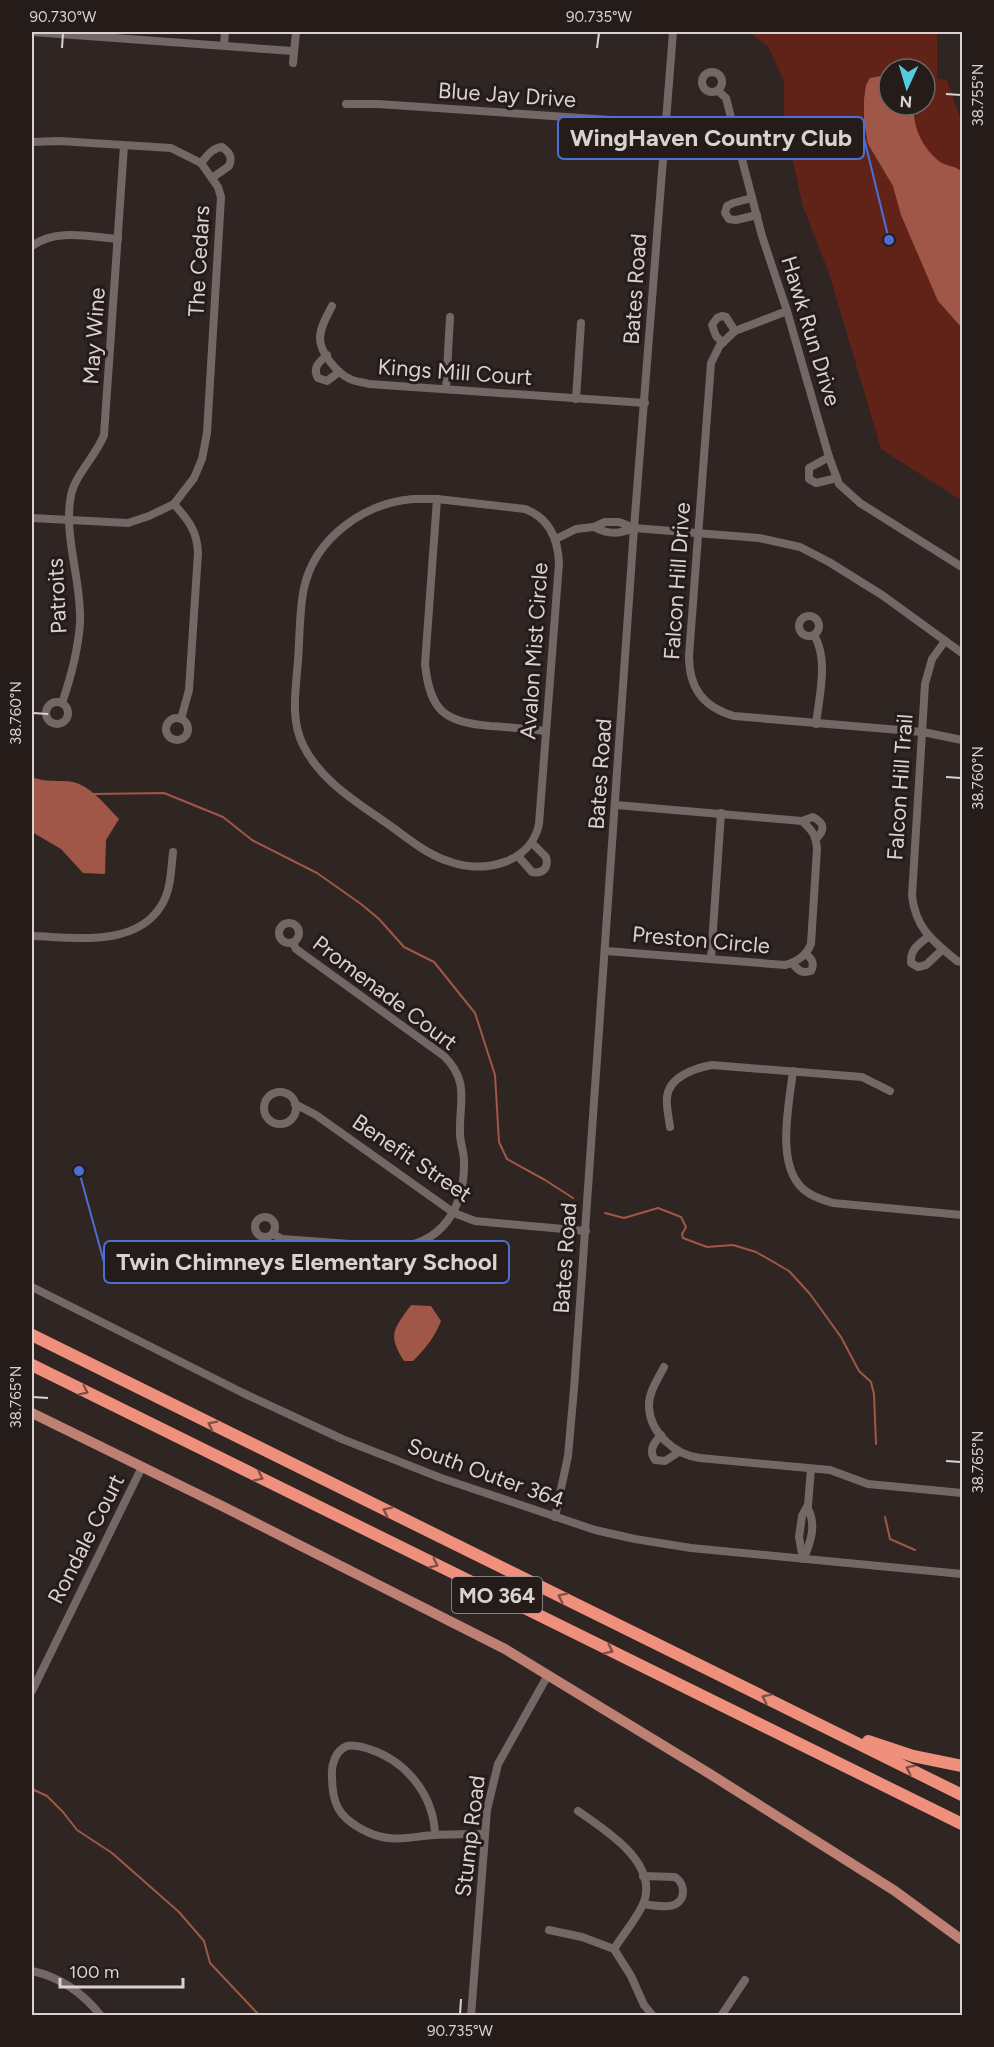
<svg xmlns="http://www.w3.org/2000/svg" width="994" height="2047" font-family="Figtree,sans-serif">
	<rect width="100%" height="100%" fill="#2f2523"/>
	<path fill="#612217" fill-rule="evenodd" d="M748 32H937V79L947 80 962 124V501L881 449 829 273 803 207 784 121V81L768 46ZM889 69H925V105H889Z"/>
	<g fill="#a05748">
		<path d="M881 76 889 79V105H910L914 110C913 129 925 152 942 163 949 167 955 165 962 172V328L938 301 901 215 893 186 868 144 864 122V99L866 85 870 78Z"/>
		<path d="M32 777C48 784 66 778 79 784 94 790 107 807 119 819L106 840 105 874 83 873 61 849 32 832Z"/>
		<path d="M411 1305 431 1306 441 1321C435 1337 425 1349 413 1361H404C387 1334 394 1329 411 1305Z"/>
	</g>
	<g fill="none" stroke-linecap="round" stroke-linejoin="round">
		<g stroke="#a05748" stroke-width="2">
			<polyline points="93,794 164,793 223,817 252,840 317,873 361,904 379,919 404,947 434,962 475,1013 495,1075 499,1142 507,1159 545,1180 573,1198"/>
			<polyline points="605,1213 624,1218 658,1208 681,1217 686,1227 682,1234 683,1238 707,1247 733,1245 756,1252 789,1271 810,1294 841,1337 859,1371 871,1382 874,1394 876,1444"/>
			<polyline points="885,1517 890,1539 915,1550"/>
			<polyline points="32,1789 47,1796 63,1812 77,1830 112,1853 179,1912 204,1941 210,1963 260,2016"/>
		</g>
		<g stroke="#736865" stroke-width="8">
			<polyline points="32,32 293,51"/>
			<polyline points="224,45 225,32"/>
			<polyline points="293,63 296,32"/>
			<circle cx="712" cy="82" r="10"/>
			<polyline points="718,91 726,98 762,236 787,311 829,457 839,484 860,503 962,567"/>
			<polyline points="346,104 378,104 611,120 665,126"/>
			<polyline points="32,142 59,141 171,148 201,163 218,187 221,197 207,433 202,459 194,478 174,504 149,516 128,523 32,518"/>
			<path d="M201 163C207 156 212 148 222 147 229 152 233 157 229 166L212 178"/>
			<polyline points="752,198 733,203 727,206 725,213 729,219 736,220 757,215"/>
			<path d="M32 246C55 228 90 237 118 239"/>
			<path d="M332 306C327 316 320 327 320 338 320 353 337 373 350 379 356 382 363 382 369 384L645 403"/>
			<path d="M787 311 735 331 720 345 711 363 689 656C689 688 703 707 734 716L923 732 962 740"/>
			<polyline points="723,343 716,336 712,325 717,318 722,316 726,317 735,331"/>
			<path d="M327 355C319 362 312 368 318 378L327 381 339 372"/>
			<polyline points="446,389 450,317"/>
			<polyline points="576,399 581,323"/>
			<polyline points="829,457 809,468 809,479 816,483 837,478"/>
			<path d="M413 499H437L525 509C549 518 558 539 559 563L539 824C531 863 484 874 451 862 429 856 410 840 392 827 360 804 321 782 303 745 290 719 296 688 298 660 300 637 299 611 304 588 315 538 364 503 413 499Z"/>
			<path d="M437 499 425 664C430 711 444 722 490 726 509 727 527 729 546 731"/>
			<path d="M174 504C188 520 197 530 198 553L189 690 181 719"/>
			<path d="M594 527C609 535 619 534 634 528"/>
			<polyline points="556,539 576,529 594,527 605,522 619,522 634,528 759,538 800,547 829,562 882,595 962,653"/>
			<circle cx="809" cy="626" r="10"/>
			<path d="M814 635C829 659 819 697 816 724"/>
			<path d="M945 641 932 659 925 684 912 896C916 929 933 941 957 961L962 962"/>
			<circle cx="57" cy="713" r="11"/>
			<path d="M62 703C71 677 78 651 80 623 82 581 63 537 71 495 76 473 96 456 104 435L124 146"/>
			<circle cx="177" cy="729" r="11"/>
			<path d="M802 821 813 817C825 823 825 830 816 839"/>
			<path d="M518 856 532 872C543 874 549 868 546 857L532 843"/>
			<circle cx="289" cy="933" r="10"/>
			<path d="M32 936C73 937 135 948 161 906 171 891 171 870 173 852"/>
			<path d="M929 936C919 944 910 949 911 963L918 967 926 965 943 949"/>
			<path d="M606 951 785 965C797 962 806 956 811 944L817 849C816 835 812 830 802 821L616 805"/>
			<polyline points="711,959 721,813"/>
			<path d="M792 963C798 970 801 974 811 971 815 963 812 959 806 954"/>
			<path d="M793 1071C789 1105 774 1170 807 1192 815 1198 824 1200 833 1203L962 1215"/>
			<circle cx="280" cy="1108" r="16"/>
			<polyline points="295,1104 316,1115 454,1213 475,1221 586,1231"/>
			<path d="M670 1127C669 1118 666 1107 667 1098 668 1077 695 1068 712 1065L862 1077 890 1091"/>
			<circle cx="265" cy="1227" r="10"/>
			<path d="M273 1234 282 1239 391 1247C442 1247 465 1207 464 1161 464 1151 460 1143 460 1134 459 1101 470 1082 444 1056L296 949 293 943"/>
			<polyline points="32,1287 243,1393 342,1439 441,1478 595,1530 635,1539 691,1548 962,1574"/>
			<path d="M664 1367C658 1379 648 1393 649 1407 650 1433 675 1455 700 1458L830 1470 868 1484 962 1493"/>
			<path d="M661 1435C654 1443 648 1450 655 1460L665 1461 679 1452"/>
			<polyline points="555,1517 568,1456 574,1389 634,528 673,32"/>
			<path d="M804 1558C811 1541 817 1524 807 1507"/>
			<polyline points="803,1559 799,1537 802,1516 808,1505 811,1469"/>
			<polyline points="32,1691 142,1467"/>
			<path d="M578 1811C605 1830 658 1862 644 1902 638 1917 622 1936 614 1949"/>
			<path d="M435 1835C434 1796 407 1761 369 1749 362 1747 355 1744 347 1746 335 1751 331 1765 332 1777 332 1788 333 1798 338 1808 347 1824 371 1836 388 1838 403 1840 419 1836 434 1835 451 1834 468 1834 485 1834"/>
			<path d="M643 1904C651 1905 661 1907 669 1906 686 1904 687 1885 675 1877L643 1876"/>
			<polyline points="549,1930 582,1937 614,1949 631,1976 644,2005 653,2016"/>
			<path d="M32 1971C60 1977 83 1993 101 2016"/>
			<polyline points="471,2016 487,1810 498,1764 548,1675"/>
			<polyline points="721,2016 745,1980"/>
		</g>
		<polyline stroke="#bd8073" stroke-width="10" points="32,1413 224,1507 505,1649 710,1774 895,1891 962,1940"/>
		<g stroke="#ef907c" stroke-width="12">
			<polyline points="32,1335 962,1795"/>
			<polyline points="32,1365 962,1824"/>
			<polyline points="868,1741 913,1756 962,1766"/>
		</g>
	</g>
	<defs><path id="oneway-chevron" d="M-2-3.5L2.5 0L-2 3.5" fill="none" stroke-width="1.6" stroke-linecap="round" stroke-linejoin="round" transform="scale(1.5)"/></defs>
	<g stroke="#805046">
		<use href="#oneway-chevron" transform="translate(84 1391) rotate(26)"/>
		<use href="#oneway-chevron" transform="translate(212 1425) rotate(-154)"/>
		<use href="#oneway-chevron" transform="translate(259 1477) rotate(26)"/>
		<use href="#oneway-chevron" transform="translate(387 1511) rotate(-154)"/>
		<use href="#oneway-chevron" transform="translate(434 1564) rotate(26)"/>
		<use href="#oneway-chevron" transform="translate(562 1597) rotate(-154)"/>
		<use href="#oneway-chevron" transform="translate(609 1650) rotate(26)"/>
		<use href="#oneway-chevron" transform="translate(766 1698) rotate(-154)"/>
		<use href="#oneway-chevron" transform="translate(910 1769) rotate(-154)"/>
	</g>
	<path fill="none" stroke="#d9d2d1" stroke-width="2" d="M62 48 63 33M597 48 599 33M946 94 961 95M33 713 48 714M946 777 961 778M33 1397 48 1398M946 1461 961 1462M460 2014 461 1999"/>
	<g text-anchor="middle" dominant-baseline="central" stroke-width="6" stroke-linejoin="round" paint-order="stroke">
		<rect fill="#251c1a" stroke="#a39b9a" stroke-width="1.5" x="452" y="1577" width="90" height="36" rx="4.5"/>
		<g font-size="21" font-weight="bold" fill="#d9d2d1">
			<text x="497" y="1595">MO 364</text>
		</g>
		<g font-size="22" fill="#d9d2d1" stroke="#251c1a">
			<text transform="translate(507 95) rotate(4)">Blue Jay Drive</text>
			<text transform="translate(199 261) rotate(-87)">The Cedars</text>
			<text transform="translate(635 289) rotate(-86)">Bates Road</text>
			<text transform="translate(811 331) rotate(73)">Hawk Run Drive</text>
			<text transform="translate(94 336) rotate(-86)">May Wine</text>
			<text transform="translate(455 372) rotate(4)">Kings Mill Court</text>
			<text transform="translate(677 581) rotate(-86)">Falcon Hill Drive</text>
			<text transform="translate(57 596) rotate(-93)">Patroits</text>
			<text transform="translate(534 651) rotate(-86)">Avalon Mist Circle</text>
			<text transform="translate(600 774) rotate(-86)">Bates Road</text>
			<text transform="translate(900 787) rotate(-86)">Falcon Hill Trail</text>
			<text transform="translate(701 940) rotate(5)">Preston Circle</text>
			<text transform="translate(385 993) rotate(37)">Promenade Court</text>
			<text transform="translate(412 1158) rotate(34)">Benefit Street</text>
			<text transform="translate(565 1258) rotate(-86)">Bates Road</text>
			<text transform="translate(486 1473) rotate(20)">South Outer 364</text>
			<text transform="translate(86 1539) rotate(-63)">Rondale Court</text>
			<text transform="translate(470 1836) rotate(-83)">Stump Road</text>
		</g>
	</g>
	<path fill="none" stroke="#4c6fd6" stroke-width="2" d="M889 240L864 138M79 1171L104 1262"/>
	<g fill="#4c6fd6" stroke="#251c1a" stroke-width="2">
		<circle cx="889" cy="240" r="6"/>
		<circle cx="79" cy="1171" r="6"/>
	</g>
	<g fill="#251c1a" stroke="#4c6fd6" stroke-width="2">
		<rect x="558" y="117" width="306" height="42" rx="6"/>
		<rect x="104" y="1241" width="405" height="42" rx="6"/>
	</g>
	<g font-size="24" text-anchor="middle" font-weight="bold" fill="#d9d2d1">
		<text x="711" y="146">WingHaven Country Club</text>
		<text x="307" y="1270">Twin Chimneys Elementary School</text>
	</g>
	<rect width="994" height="2047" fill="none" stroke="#251c1a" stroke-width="66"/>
	<g transform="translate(907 87) rotate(184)"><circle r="28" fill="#251c1a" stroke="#6d6563" stroke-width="1.5"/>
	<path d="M0-4.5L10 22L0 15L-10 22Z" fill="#55cae0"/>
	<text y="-9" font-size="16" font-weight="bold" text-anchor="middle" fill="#d9d2d1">N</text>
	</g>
	<path d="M60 1978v9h123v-9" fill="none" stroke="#d9d2d1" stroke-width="3"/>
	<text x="69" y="1978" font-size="18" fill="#d9d2d1" stroke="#251c1a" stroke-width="4.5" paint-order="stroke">100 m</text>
	<rect x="33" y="33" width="928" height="1981" fill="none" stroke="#d9d2d1" stroke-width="2"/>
	<g font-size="15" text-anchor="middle" fill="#d9d2d1">
		<text x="63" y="22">90.730°W</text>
		<text x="599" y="22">90.735°W</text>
		<text transform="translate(978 95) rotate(-90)" y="5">38.755°N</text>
		<text transform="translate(16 713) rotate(-90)" y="5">38.760°N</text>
		<text transform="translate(978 778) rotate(-90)" y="5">38.760°N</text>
		<text transform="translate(16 1397) rotate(-90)" y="5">38.765°N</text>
		<text transform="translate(978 1462) rotate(-90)" y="5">38.765°N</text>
		<text x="460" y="2036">90.735°W</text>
	</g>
</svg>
